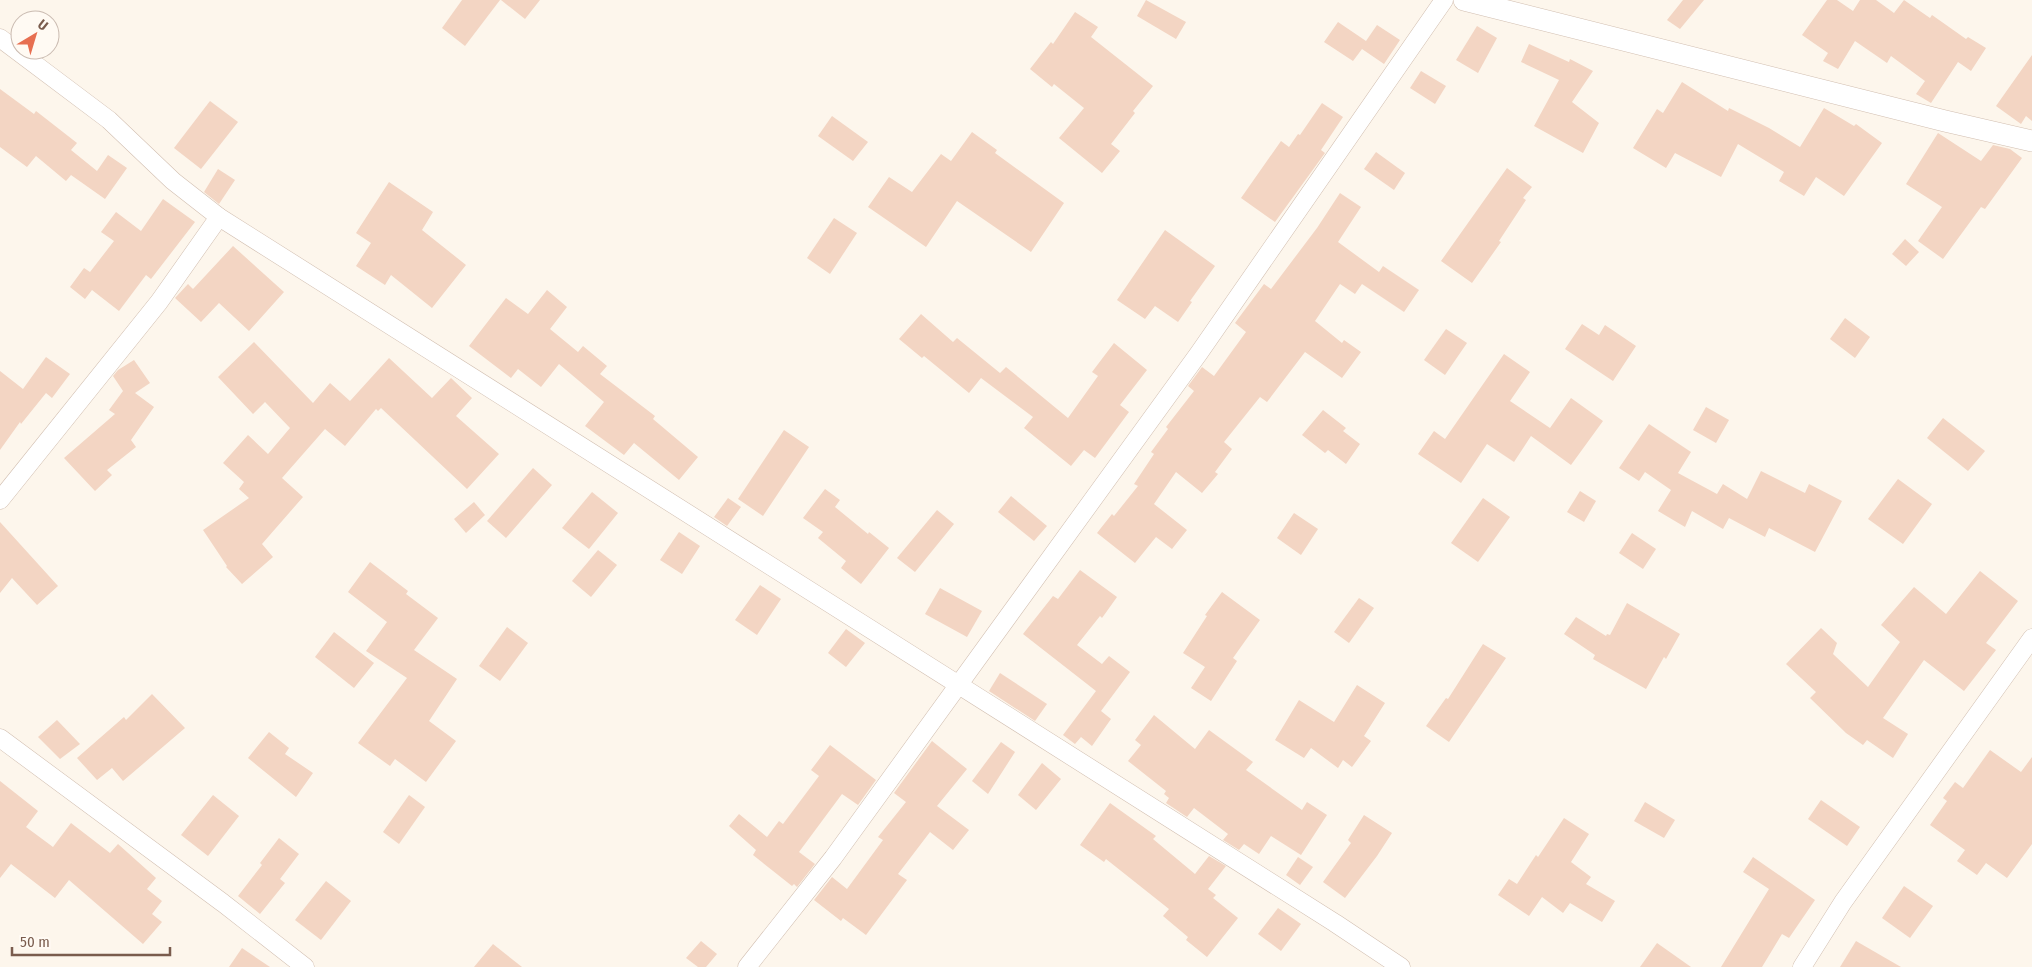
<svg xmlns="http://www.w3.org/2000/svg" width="2032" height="967" font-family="'Fira Sans Condensed',sans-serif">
	<rect width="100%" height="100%" fill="#fdf6ec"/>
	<g fill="#f3d5c3">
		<polygon points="462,0 500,0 465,46 442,28"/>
		<polygon points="501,0 540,0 525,19"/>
		<polygon points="1146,0 1186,22 1176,39 1137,16"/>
		<polygon points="1683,0 1704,0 1680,29 1667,20"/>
		<polygon points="1827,0 1837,0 1853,11 1860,0 1876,0 1894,13 1904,0 1930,18 1932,15 1966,39 1968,37 1986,48 1971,71 1958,62 1931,103 1916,94 1925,81 1891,56 1887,63 1855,41 1838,69 1823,61 1828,53 1802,35"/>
		<polygon points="1075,12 1098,27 1091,37 1153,86 1133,111 1135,113 1111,144 1120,151 1102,173 1059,138 1084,108 1054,84 1052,87 1030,69 1051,42 1053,44"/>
		<polygon points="1338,22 1366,41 1377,25 1400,40 1384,64 1362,49 1353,61 1324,42"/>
		<polygon points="1477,26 1497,38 1478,73 1456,60"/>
		<polygon points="1529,44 1569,62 1570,59 1593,71 1572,102 1599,123 1583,153 1534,126 1559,80 1521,62"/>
		<polygon points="2032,55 2032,121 2026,116 2021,124 1996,106"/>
		<polygon points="1421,71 1446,86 1435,104 1410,88"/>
		<polygon points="1682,82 1728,111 1729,108 1769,128 1800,147 1824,108 1854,126 1856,124 1882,143 1844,196 1816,177 1804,196 1779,181 1784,172 1738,144 1721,177 1675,153 1666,168 1633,148 1657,109 1663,113"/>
		<polygon points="0,89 34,114 36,111 77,143 71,150 97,171 108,155 127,168 105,199 71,175 66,181 36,156 27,167 0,147"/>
		<polygon points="210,101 238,122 201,169 174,148"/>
		<polygon points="1322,103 1343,117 1321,150 1325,153 1275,222 1241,198 1281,141 1289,147 1298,134 1300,135"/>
		<polygon points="832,116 868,142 853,161 818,136"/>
		<polygon points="972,132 997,150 995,153 1064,203 1031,252 957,201 926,247 868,207 889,177 912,192 941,154 951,161"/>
		<polygon points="1938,133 1981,161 1993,145 2010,149 2022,158 1985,209 1981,207 1943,259 1918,241 1942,207 1906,184"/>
		<polygon points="1376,152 1405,173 1394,190 1364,169"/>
		<polygon points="1507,168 1532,187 1523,198 1526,200 1499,241 1501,242 1472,283 1441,261"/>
		<polygon points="218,169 235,180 219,204 204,192"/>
		<polygon points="389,182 433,212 422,230 466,265 432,308 391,275 385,285 356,266 371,243 356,233"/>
		<polygon points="1340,193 1361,207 1338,242 1379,272 1383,266 1419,290 1404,312 1362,284 1355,294 1340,284 1315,321 1342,343 1344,340 1361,352 1342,378 1305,352 1267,402 1260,397 1224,442 1232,449 1215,472 1218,474 1202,493 1176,472 1154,504 1187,530 1172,549 1156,537 1135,563 1097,533 1112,514 1114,516 1138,486 1134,484 1154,454 1151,452 1168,429 1166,427 1194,391 1188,386 1202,367 1214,376 1246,332 1235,323 1264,284 1271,289 1317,228"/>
		<polygon points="163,199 195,222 151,279 146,275 119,311 92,290 85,299 70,287 84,268 90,272 114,241 101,232 116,212 141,231"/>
		<polygon points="834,218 857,233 830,274 807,258"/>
		<polygon points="1165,230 1215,266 1190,301 1192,302 1178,322 1155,306 1145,319 1117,300"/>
		<polygon points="1905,239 1919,252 1906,266 1892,254"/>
		<polygon points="233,246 284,292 249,331 219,303 201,322 175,298 188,284 193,289"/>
		<polygon points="547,290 567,307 550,329 578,352 583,346 607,366 600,374 655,416 653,419 698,457 679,480 634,443 624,455 585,426 604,402 559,364 541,387 518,369 511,378 469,346 506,298 528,314"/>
		<polygon points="921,314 953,342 957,338 1000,373 1006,367 1068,418 1098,376 1092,372 1114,343 1147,370 1120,405 1129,412 1095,458 1084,450 1071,466 1024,428 1033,417 981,378 969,393 924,356 922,358 899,339"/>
		<polygon points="1845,318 1870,337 1855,358 1830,339"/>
		<polygon points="1582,324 1599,335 1605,325 1636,346 1613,381 1565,349"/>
		<polygon points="1446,329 1467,343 1445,375 1424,360"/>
		<polygon points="254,342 313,403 330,383 350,401 389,358 432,398 451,378 472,398 456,416 499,454 467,489 381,408 378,411 376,409 345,446 325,429 282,478 303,497 262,544 273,557 242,584 226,567 227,566 203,530 249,498 239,489 244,482 223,463 248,435 268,454 290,428 265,402 253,414 218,377"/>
		<polygon points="1504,354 1530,372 1510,401 1550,428 1571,398 1603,421 1571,465 1531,436 1514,462 1487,444 1461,483 1418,454 1434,431 1445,439"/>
		<polygon points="46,357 70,374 52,398 46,393 21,424 20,422 0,450 0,371 23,389"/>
		<polygon points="134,360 150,383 135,393 154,407 131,440 136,447 107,470 112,475 95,491 64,458 115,414 109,410 123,391 113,376 118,370"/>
		<polygon points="1706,407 1729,420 1716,443 1693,430"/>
		<polygon points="1323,410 1346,428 1343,431 1360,444 1346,464 1328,450 1325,453 1302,435"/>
		<polygon points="1943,418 1985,451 1968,471 1927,438"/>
		<polygon points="1649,424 1691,452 1678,473 1717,494 1723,484 1747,499 1761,471 1805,493 1809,484 1842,501 1815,552 1769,528 1765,537 1729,518 1723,529 1692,511 1685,527 1658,511 1671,490 1645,472 1639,481 1619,468"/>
		<polygon points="784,430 809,447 763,516 738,499"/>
		<polygon points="533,468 552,485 506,538 487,521"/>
		<polygon points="1898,479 1932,504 1903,544 1868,519"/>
		<polygon points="825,489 840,500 835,507 868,534 869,532 889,548 861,584 841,568 846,561 818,538 823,532 803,518"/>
		<polygon points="1580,491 1596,501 1584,522 1567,512"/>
		<polygon points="592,492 618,513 589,549 562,528"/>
		<polygon points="1011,496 1047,526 1034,541 998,512"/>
		<polygon points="728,498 741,507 727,526 714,517"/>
		<polygon points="1483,498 1510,517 1478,562 1451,543"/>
		<polygon points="474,502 485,515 466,533 454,519"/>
		<polygon points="937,510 954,524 915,572 897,558"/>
		<polygon points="1294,513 1318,529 1301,555 1277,538"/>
		<polygon points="0,522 58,586 37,605 12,578 0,593"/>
		<polygon points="679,532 700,546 682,574 660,560"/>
		<polygon points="1632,533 1656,549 1643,569 1619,553"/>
		<polygon points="598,550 617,565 591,597 572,581"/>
		<polygon points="370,562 408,591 406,594 438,618 414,650 457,679 429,721 456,741 426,782 395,759 390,766 358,743 407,678 366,651 387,622 348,592"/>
		<polygon points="1080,570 1117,597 1102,618 1100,616 1077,645 1102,664 1109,656 1130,672 1101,711 1111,719 1092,746 1081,737 1075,744 1063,735 1096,691 1023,634 1053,596 1058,599"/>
		<polygon points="1980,571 2018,601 1986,643 1996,650 1964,691 1924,660 1883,718 1908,734 1893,758 1867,740 1863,745 1846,733 1810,698 1816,692 1786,664 1821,628 1837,643 1833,654 1868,687 1900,642 1881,625 1914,587 1946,614"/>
		<polygon points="760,585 781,599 757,635 735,620"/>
		<polygon points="940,588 982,611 967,637 925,614"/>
		<polygon points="1222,592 1260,620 1233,658 1237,661 1211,701 1191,688 1205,667 1183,653 1207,616 1205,615"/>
		<polygon points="1359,598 1374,608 1349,643 1334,632"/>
		<polygon points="1627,603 1680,634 1666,659 1664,657 1646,689 1593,659 1595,655 1564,634 1576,617 1606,636 1607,634 1610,635"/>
		<polygon points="507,627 528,643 500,681 479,666"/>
		<polygon points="846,629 865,643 846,667 828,653"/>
		<polygon points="334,632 374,663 354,688 315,657"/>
		<polygon points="1483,644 1506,658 1449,742 1426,726 1446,698 1448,699"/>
		<polygon points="1000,673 1047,704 1035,721 989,691"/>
		<polygon points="1357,685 1385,703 1364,736 1371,741 1352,767 1343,760 1338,768 1311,748 1304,758 1275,740 1299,700 1334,722"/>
		<polygon points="152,694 185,728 123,781 112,768 97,780 77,758 124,717 126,720"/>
		<polygon points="1154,715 1195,749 1209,730 1253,762 1246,770 1302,810 1307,802 1327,815 1301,855 1271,836 1259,854 1244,844 1239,850 1223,840 1228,834 1194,808 1187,817 1166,803 1169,798 1164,794 1166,791 1128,761 1141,745 1135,740"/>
		<polygon points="57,720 80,744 60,759 38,737"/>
		<polygon points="269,732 289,748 285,754 313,773 296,797 248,758"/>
		<polygon points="932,741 967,769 937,806 969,830 953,850 930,832 898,874 907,880 866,935 843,918 841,921 814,900 832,877 847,889 883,840 878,837 906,802 894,793"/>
		<polygon points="1001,742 1015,752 988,794 972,781"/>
		<polygon points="830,745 876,780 858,805 842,794 799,852 815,864 797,887 794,884 792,886 753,855 756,850 729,826 739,814 767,837 779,821 783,824 819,776 811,770"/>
		<polygon points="1990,750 2021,772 2032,757 2032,844 2007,878 1986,863 1977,875 1957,861 1965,850 1930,825 1947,801 1943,798 1955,782 1963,788"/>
		<polygon points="1042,763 1061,779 1036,810 1018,795"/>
		<polygon points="0,781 38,811 26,827 53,847 71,823 110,853 118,844 156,878 147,889 162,901 152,914 162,922 143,944 69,880 55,898 11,864 0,878"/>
		<polygon points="213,795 239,816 208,856 181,835"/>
		<polygon points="409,795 425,807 399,844 383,832"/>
		<polygon points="1821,800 1860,827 1847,846 1808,819"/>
		<polygon points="1645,802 1675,820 1664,838 1634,821"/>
		<polygon points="1110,803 1156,836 1153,839 1195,874 1209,856 1226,866 1208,889 1216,895 1213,898 1238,918 1207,957 1186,940 1188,937 1163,916 1169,909 1106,859 1104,862 1080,845"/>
		<polygon points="1364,815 1392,833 1377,856 1345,898 1323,882 1351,843 1348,840"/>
		<polygon points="1564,818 1589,834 1571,862 1591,877 1586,884 1615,901 1602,922 1570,903 1563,913 1542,897 1529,916 1498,895 1509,879 1517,884 1536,855 1538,857"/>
		<polygon points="279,838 299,854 280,879 285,883 260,914 238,896 262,865 260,863"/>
		<polygon points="1298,857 1313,867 1300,885 1286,875"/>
		<polygon points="1753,857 1815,900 1789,938 1782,934 1762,967 1721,967 1769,889 1743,872"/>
		<polygon points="326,881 351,901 321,940 295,920"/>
		<polygon points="1904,886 1933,906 1910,938 1882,918"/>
		<polygon points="1278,908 1301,924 1281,951 1258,934"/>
		<polygon points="701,941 717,954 706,967 698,967 686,958"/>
		<polygon points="1856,941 1901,967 1840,967"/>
		<polygon points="1657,943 1691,967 1640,967"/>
		<polygon points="493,944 522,967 474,967"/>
		<polygon points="242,948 270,967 229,967"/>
	</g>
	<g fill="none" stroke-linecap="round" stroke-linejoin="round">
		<g stroke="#d1beb0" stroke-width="19">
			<g id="minor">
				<polyline points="0,38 109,120 173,181 219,217 1335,923 1401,967"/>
				<polyline points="0,500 159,302 219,217"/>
				<polyline points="0,738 223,903 305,967"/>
				<polyline points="747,967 833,858 1199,353 1444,0"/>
				<polyline points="1802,967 1843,902 2032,638"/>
			</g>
		</g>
		<g stroke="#d1beb0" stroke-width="22">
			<polyline id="tertiary" points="1464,0 1945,121 2032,141"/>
		</g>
		<use href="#minor" stroke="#fff" stroke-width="18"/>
		<use href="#tertiary" stroke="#fff" stroke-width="21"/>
	</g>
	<g transform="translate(35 35) rotate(38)"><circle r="24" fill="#fffaf3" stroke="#cabbb1"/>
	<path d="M0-4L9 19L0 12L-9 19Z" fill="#e76f51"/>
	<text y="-8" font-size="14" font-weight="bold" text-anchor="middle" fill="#7a5c4d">U</text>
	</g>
	<path d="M12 947v8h158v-8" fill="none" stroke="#7a5c4d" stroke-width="2.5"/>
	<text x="20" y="947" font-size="15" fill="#7a5c4d" stroke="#fffaf3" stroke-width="4" paint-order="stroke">50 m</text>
</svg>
